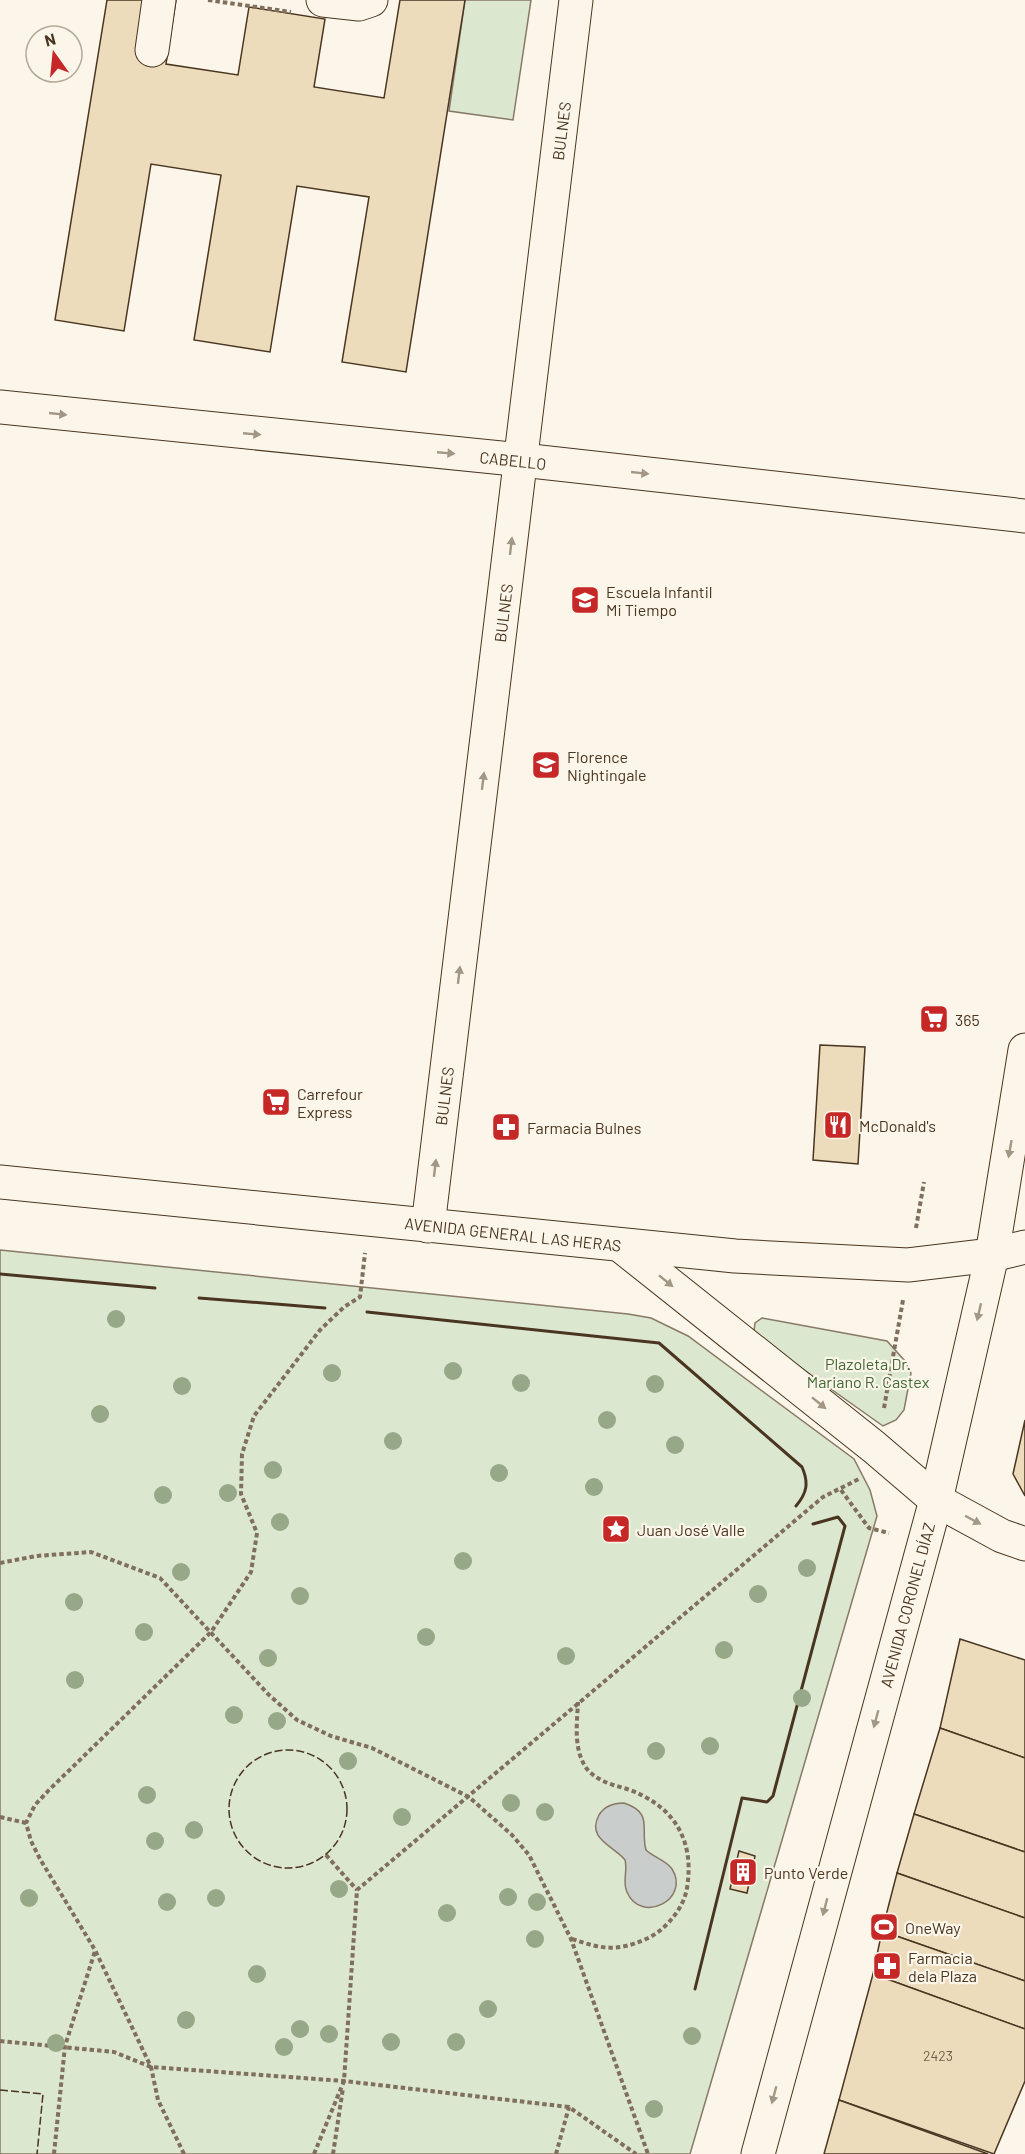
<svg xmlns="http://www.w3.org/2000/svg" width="1025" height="2154" font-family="Barlow,sans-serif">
	<rect width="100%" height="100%" fill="#fbf6e9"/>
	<g fill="#dce7d0" stroke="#887966" stroke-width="1.5">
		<polygon points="465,0 531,0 513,120 449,111"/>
		<polygon points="0,1250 628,1314 651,1318 688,1336 854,1459 870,1490 877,1516 690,2154 0,2154"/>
		<polygon points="762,1318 887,1341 905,1361 911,1373 904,1410 896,1420 883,1426 759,1338 754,1331 755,1323"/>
	</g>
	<path fill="#c9cecd" stroke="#887966" stroke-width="1.5" d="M624 1803C654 1813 640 1829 646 1850 654 1858 665 1859 672 1869 691 1899 641 1925 627 1892 622 1882 628 1871 625 1860 614 1846 586 1839 599 1815 605 1805 614 1803 624 1803Z"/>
	<g fill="#ecdcbc" stroke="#4a3520" stroke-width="1.5">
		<polygon points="107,0 176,0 166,64 238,75 249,7 325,19 314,87 384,98 400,0 465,0 406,372 342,362 369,197 297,186 270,352 194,340 221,175 151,164 124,331 55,320"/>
		<polygon points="820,1045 865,1047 858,1164 813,1160"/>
		<polygon points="1025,1420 1025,1496 1013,1474"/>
		<polygon points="960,1639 1025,1660 1025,1758 940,1728"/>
		<polygon points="940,1728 1025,1758 1025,1852 914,1814"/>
		<polygon points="914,1814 1025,1852 1025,1918 897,1873"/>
		<polygon points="739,1851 755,1856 747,1893 730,1889"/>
		<polygon points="897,1873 1025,1918 1025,1981 882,1931"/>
		<polygon points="882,1931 1025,1981 1025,2029 873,1974"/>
		<polygon points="873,1974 1025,2029 1025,2081 994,2154 839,2100"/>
		<polygon points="839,2100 988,2154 824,2154"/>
	</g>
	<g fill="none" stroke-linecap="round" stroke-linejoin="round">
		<g stroke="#4a3520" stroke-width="35">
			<g id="minor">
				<polyline points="323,0 359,4 371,0"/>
				<polyline points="152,50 159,0"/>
				<polyline points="0,407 522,460 1025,516"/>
				<polyline points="428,1226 576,0"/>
				<polyline points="620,1245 874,1447 936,1500 1002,1536 1025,1544"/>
			</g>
		</g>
		<g stroke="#4a3520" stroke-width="35">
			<g id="major">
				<polyline points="0,1182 735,1256 908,1265 992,1255 1025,1247"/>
				<polyline points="758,2154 936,1500 992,1255 1025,1050"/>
			</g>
		</g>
		<g stroke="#7f6f5c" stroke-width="4" stroke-dasharray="4.5 3" stroke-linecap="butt">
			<polyline points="208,0 291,12"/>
			<polyline points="916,1228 924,1182"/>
			<polyline points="884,1408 903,1300"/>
			<polyline points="841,1490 869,1528 889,1533"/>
			<polyline points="0,1563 36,1556 91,1552 160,1578 268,1694 297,1720 331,1736 372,1748 469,1797 512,1835 529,1855 571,1939 648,2154"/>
			<polyline points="0,1817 26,1823"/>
			<polyline points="326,1855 357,1890"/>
			<path d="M572 1939C602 1949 616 1952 646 1939 665 1931 684 1908 687 1888 695 1839 673 1805 627 1789 613 1785 597 1781 587 1769 573 1750 577 1724 578 1702"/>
			<polyline points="0,2041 114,2052 151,2067 344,2081 569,2107 636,2154"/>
			<polyline points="54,2154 65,2046 95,1951"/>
			<polyline points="184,2154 158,2100 151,2067 95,1950 40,1859 31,1841 26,1823 35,1805 49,1790 211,1632 251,1572 257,1533 241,1494 242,1454 254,1416 320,1330 344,1307 360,1297 365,1253"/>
			<polyline points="314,2154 344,2081 357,1890 823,1497 859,1479"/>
			<polyline points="333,2154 343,2088"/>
			<polyline points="556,2154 569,2107"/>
		</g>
		<use href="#minor" stroke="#fbf6e9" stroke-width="33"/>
		<use href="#major" stroke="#fbf6e9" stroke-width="33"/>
		<g stroke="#4a3520" stroke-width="1.5" stroke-dasharray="8 3" stroke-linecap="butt">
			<circle cx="288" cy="1809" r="59"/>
			<polyline points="0,2090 43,2094 37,2154"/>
		</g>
		<g stroke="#4a3520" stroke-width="3">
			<polyline points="0,1274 155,1288"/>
			<polyline points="199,1298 325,1308"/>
			<path d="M367 1312 659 1343 802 1467C809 1483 807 1493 796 1506"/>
			<polyline points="695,1989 742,1798 767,1802 773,1796 845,1526 838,1517 813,1524"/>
		</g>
	</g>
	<g fill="#96a887">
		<circle cx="116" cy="1319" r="9"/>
		<circle cx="453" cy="1371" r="9"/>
		<circle cx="332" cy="1373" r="9"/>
		<circle cx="521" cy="1383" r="9"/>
		<circle cx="655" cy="1384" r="9"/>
		<circle cx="182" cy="1386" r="9"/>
		<circle cx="100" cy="1414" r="9"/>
		<circle cx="607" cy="1420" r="9"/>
		<circle cx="393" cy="1441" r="9"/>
		<circle cx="675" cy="1445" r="9"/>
		<circle cx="273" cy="1470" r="9"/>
		<circle cx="499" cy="1473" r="9"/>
		<circle cx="594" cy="1487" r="9"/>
		<circle cx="228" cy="1493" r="9"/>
		<circle cx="163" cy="1495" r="9"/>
		<circle cx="280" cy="1522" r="9"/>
		<circle cx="463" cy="1561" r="9"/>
		<circle cx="807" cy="1568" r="9"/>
		<circle cx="181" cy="1572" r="9"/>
		<circle cx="758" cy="1594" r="9"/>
		<circle cx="300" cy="1596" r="9"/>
		<circle cx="74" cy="1602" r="9"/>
		<circle cx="144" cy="1632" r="9"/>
		<circle cx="426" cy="1637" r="9"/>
		<circle cx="724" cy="1650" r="9"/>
		<circle cx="566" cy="1656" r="9"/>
		<circle cx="268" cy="1658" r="9"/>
		<circle cx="75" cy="1680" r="9"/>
		<circle cx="802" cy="1698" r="9"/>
		<circle cx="234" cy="1715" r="9"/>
		<circle cx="277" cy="1721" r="9"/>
		<circle cx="710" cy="1746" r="9"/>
		<circle cx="656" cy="1751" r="9"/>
		<circle cx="348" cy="1761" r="9"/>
		<circle cx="147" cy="1795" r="9"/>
		<circle cx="511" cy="1803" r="9"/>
		<circle cx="545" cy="1812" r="9"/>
		<circle cx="402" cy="1817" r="9"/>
		<circle cx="194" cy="1830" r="9"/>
		<circle cx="155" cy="1841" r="9"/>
		<circle cx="339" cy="1889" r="9"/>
		<circle cx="508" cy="1897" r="9"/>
		<circle cx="29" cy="1898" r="9"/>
		<circle cx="216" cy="1898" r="9"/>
		<circle cx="167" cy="1902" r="9"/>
		<circle cx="537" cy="1902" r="9"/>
		<circle cx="447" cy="1913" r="9"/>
		<circle cx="535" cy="1939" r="9"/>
		<circle cx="257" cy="1974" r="9"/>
		<circle cx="488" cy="2009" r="9"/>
		<circle cx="186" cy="2020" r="9"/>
		<circle cx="300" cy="2029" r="9"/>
		<circle cx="329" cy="2034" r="9"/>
		<circle cx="692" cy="2036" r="9"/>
		<circle cx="391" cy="2042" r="9"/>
		<circle cx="456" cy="2042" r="9"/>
		<circle cx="56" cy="2043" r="9"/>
		<circle cx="284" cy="2047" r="9"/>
		<circle cx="654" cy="2109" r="9"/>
	</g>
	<defs><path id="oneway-solid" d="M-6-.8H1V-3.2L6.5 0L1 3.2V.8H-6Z" transform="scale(1.5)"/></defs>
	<g fill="#a29684">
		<use href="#oneway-solid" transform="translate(58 414) rotate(6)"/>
		<use href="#oneway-solid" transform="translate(252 434) rotate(5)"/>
		<use href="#oneway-solid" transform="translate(446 453) rotate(5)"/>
		<use href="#oneway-solid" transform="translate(640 473) rotate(6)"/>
		<use href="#oneway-solid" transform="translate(511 546) rotate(-83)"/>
		<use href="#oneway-solid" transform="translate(483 781) rotate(-83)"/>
		<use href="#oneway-solid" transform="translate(459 975) rotate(-83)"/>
		<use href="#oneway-solid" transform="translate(1010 1149) rotate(100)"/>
		<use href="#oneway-solid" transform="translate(435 1168) rotate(-83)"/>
		<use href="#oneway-solid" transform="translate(666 1281) rotate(39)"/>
		<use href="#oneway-solid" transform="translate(979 1312) rotate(103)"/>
		<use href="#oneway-solid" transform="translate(819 1403) rotate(39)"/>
		<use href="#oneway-solid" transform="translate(973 1520) rotate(28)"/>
		<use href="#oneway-solid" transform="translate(876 1719) rotate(105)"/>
		<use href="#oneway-solid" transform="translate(825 1907) rotate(105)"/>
		<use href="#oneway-solid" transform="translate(774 2095) rotate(105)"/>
	</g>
	<defs>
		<g id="school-square" transform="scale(1.5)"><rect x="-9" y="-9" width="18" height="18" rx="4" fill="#c62828" stroke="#fbf6e9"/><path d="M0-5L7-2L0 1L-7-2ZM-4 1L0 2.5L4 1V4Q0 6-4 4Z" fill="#fff"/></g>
		<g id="supermarket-square" transform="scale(1.5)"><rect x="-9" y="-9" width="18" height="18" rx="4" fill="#c62828" stroke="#fbf6e9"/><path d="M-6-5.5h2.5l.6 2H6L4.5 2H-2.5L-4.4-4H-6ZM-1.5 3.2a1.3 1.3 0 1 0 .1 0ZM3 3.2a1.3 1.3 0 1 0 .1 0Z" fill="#fff"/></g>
		<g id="restaurant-square" transform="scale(1.5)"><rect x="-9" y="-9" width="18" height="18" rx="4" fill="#c62828" stroke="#fbf6e9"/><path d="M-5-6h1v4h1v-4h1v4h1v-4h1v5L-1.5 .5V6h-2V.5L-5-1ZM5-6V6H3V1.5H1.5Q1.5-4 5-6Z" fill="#fff"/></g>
		<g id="pharmacy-square" transform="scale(1.5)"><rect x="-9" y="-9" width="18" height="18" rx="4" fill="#c62828" stroke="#fbf6e9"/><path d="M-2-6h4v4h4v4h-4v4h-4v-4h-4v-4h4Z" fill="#fff"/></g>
		<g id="sight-square" transform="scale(1.5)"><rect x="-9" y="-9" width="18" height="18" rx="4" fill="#c62828" stroke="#fbf6e9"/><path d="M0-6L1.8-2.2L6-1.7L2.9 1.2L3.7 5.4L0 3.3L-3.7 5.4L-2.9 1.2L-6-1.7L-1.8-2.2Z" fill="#fff"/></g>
		<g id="building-square" transform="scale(1.5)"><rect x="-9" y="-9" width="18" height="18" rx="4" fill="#c62828" stroke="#fbf6e9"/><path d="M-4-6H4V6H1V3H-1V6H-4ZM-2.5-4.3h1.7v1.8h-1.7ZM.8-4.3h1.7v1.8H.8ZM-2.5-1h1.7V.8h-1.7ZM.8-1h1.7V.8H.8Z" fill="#fff"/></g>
		<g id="stadium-square" transform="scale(1.5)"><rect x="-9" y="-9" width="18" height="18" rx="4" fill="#c62828" stroke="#fbf6e9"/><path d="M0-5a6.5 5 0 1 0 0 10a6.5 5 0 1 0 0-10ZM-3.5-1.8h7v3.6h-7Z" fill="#fff"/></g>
	</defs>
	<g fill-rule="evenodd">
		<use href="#school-square" x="585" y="600"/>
		<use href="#school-square" x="546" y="765"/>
		<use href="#supermarket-square" x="934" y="1019"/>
		<use href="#supermarket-square" x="276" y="1102"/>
		<use href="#restaurant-square" x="838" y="1125"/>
		<use href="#pharmacy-square" x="506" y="1127"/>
		<use href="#sight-square" x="616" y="1529"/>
		<use href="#building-square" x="743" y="1872"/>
		<use href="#stadium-square" x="884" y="1927"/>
		<use href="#pharmacy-square" x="887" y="1966"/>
	</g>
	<g text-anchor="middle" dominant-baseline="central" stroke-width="4.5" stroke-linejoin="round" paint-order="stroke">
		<g font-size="14" fill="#725f47">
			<text x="938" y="2055">2423</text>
		</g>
		<g font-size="16" fill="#4a3520" stroke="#fbf6e9">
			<text transform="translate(561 131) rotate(-83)">BULNES</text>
			<text transform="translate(513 460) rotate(6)">CABELLO</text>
			<text transform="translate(503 613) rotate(-83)">BULNES</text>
			<text transform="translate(444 1096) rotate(-83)">BULNES</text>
			<text transform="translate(513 1234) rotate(6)">AVENIDA GENERAL LAS HERAS</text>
			<text transform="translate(907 1605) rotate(-75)">AVENIDA CORONEL DÍAZ</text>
		</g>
		<g font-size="16" fill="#4a3520" stroke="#fbf6e9" text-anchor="start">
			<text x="606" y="591">Escuela Infantil<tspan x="606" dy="18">Mi Tiempo</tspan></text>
			<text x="567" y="756">Florence<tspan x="567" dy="18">Nightingale</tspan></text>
			<text x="955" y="1019">365</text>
			<text x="297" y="1093">Carrefour<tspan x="297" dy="18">Express</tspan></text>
			<text x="859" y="1125">McDonald's</text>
			<text x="527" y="1127">Farmacia Bulnes</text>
			<text x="637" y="1529">Juan José Valle</text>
			<text x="764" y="1872">Punto Verde</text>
			<text x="905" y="1927">OneWay</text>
			<text x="908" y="1957">Farmacia<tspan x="908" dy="18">dela Plaza</tspan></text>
		</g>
		<g font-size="16" fill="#436837" stroke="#fbf6e9">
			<text x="868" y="1363">Plazoleta Dr.<tspan x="868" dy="18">Mariano R. Castex</tspan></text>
		</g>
	</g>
	<g transform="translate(54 54) rotate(345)"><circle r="28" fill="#fbf6e9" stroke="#b4a999" stroke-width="1.5"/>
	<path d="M0-4.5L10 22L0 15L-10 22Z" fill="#c62828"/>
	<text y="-9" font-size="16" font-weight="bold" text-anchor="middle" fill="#4a3520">N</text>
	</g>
</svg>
